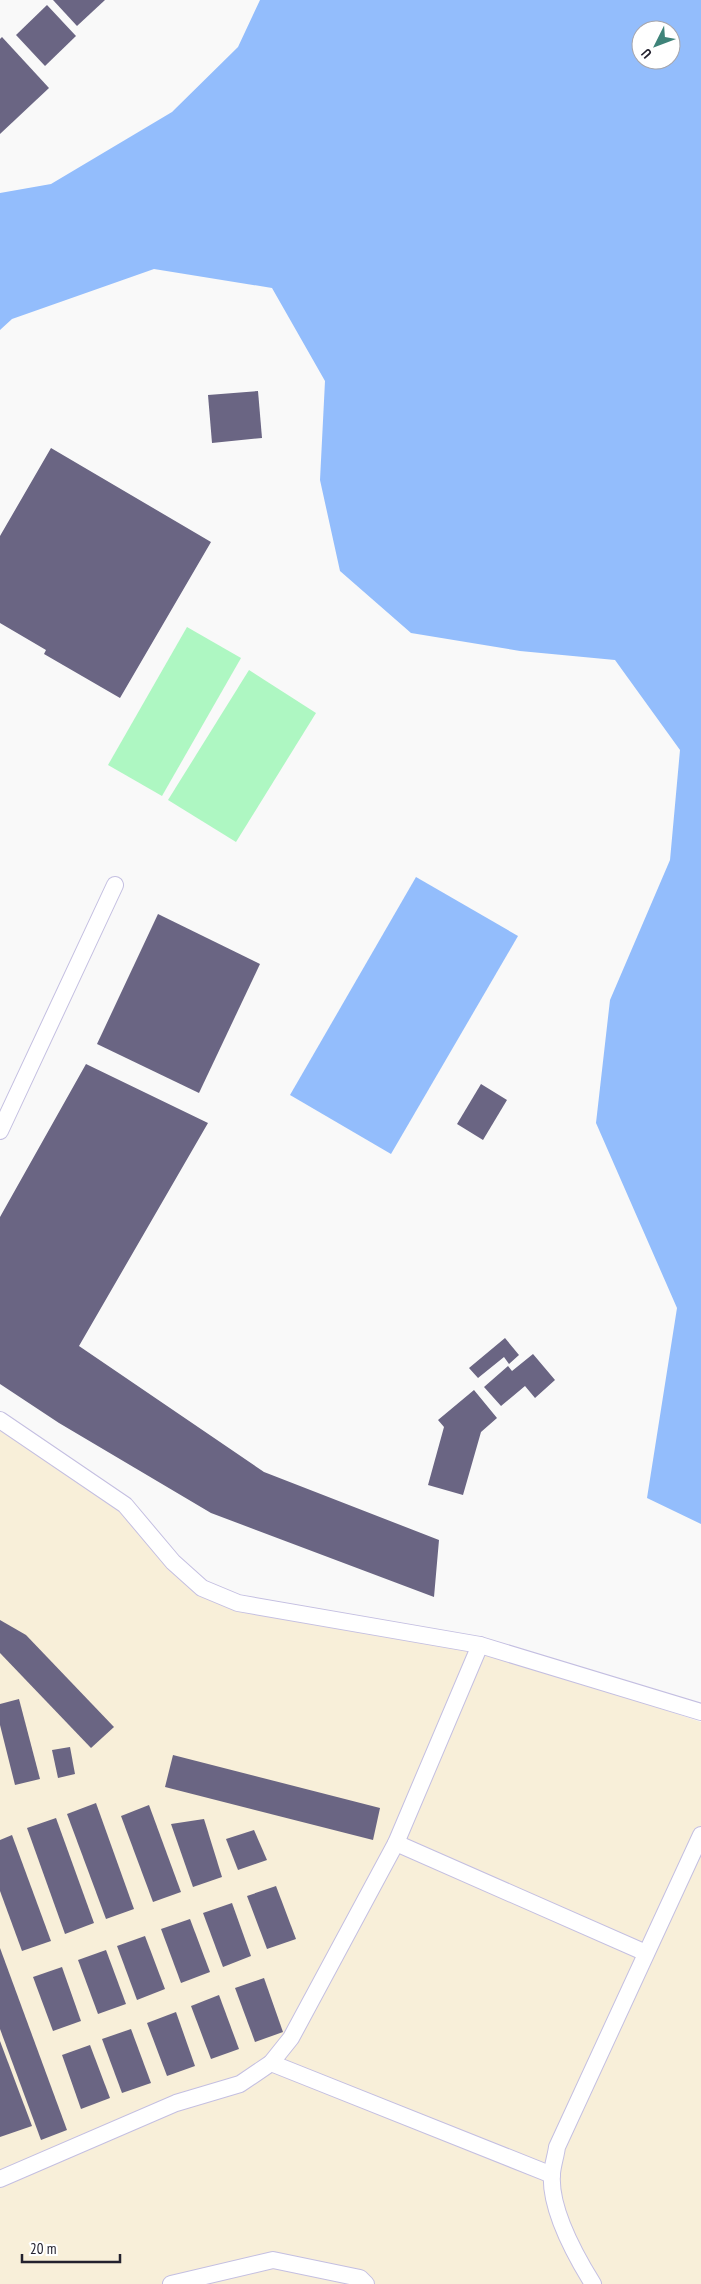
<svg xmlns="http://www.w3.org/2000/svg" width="701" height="2284" font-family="'PT Sans Narrow',sans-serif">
	<rect width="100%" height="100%" fill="#f9f9f9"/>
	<polygon fill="#f8efd9" points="0,1424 123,1506 172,1565 235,1606 480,1648 701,1722 701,2284 0,2284"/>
	<g fill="#aef7c2">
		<polygon points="187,627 241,658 162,796 108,765"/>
		<polygon points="249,670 316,713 236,842 168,800"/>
	</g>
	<g fill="#93bdfc" fill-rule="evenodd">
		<path d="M260 0H701V1524L647 1498 677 1308 596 1123 610 1000 670 860 680 750 615 660 520 651 411 633 340 571 320 480 325 381 272 288 154 269 12 319 0 330V193L51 184 172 112 238 47ZM641 30H671V60H641Z"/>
		<polygon points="416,877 518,936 391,1154 290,1095"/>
	</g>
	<g fill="#6a6583">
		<polygon points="53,0 105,0 77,26"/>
		<polygon points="47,5 76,36 45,66 16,35"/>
		<polygon points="2,37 49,88 0,134 0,39"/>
		<polygon points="258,391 262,438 212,443 208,395"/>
		<polygon points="51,448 211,542 120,698 44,654 46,650 0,623 0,536"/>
		<polygon points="158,914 260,964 199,1093 97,1044"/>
		<polygon points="86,1064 208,1123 79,1346 264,1472 439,1540 434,1597 211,1513 59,1423 0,1384 0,1217"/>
		<polygon points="481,1084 507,1100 483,1140 457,1124"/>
		<polygon points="505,1338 519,1355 509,1364 504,1357 478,1378 469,1368"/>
		<polygon points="533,1354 555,1380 535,1398 525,1386 501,1406 484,1387 508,1366 512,1371"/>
		<polygon points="474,1390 497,1418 481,1432 463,1495 428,1485 444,1427 438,1420"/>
		<polygon points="0,1620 26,1635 114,1727 91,1748 0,1653"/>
		<polygon points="19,1699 40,1779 15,1785 0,1725 0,1704"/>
		<polygon points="70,1747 75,1774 58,1778 52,1750"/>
		<polygon points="173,1755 380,1808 373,1840 165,1787"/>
		<polygon points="96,1803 134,1909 106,1919 67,1814"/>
		<polygon points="149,1805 181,1892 153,1902 121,1816"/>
		<polygon points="56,1818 94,1923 65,1934 27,1828"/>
		<polygon points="204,1819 222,1877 193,1887 171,1824"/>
		<polygon points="254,1830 267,1860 238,1870 226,1839"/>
		<polygon points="12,1835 51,1941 22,1951 0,1891 0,1840"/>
		<polygon points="276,1886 296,1939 267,1949 247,1896"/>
		<polygon points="232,1903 251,1956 223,1967 203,1913"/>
		<polygon points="190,1919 210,1972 181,1983 161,1929"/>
		<polygon points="145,1936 165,1989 137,2000 117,1946"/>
		<polygon points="0,1948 67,2130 41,2140 0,2029"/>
		<polygon points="106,1950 126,2004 98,2014 78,1960"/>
		<polygon points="62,1967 81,2021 53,2031 33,1977"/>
		<polygon points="264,1978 283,2032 255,2042 235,1988"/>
		<polygon points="219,1995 239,2049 211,2059 191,2006"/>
		<polygon points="176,2012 195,2066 167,2076 147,2023"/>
		<polygon points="131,2029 151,2083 122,2093 102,2039"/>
		<polygon points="0,2041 32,2126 0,2137"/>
		<polygon points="90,2045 110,2098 81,2109 62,2055"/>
	</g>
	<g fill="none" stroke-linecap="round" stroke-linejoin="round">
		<g stroke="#c4bfe1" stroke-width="18">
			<g id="service">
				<polyline points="0,1131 115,885"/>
				<polyline points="0,1420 125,1505 173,1562 202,1588 238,1603 480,1645 701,1712"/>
				<polyline points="396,1843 646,1953"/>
				<polyline points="271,2063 552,2175"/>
				<polyline points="0,2179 176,2103 240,2084 271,2063 291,2038 396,1843 480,1645"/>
				<polyline points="171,2284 273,2260 360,2278 366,2284"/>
				<path d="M593 2284C575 2255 549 2208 552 2173 553 2164 556 2155 557 2147L701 1835"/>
			</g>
		</g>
		<use href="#service" stroke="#fff" stroke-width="16"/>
	</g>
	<g transform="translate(656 45) rotate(228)"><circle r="24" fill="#ffffff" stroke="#a7a6ab"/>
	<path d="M0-4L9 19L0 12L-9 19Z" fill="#3e8379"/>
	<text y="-8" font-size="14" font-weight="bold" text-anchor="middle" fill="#23212e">U</text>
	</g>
	<path d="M22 2254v8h98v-8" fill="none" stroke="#23212e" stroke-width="2.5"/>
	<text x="30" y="2254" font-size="15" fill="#23212e" stroke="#ffffff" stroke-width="4" paint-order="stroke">20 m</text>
</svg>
